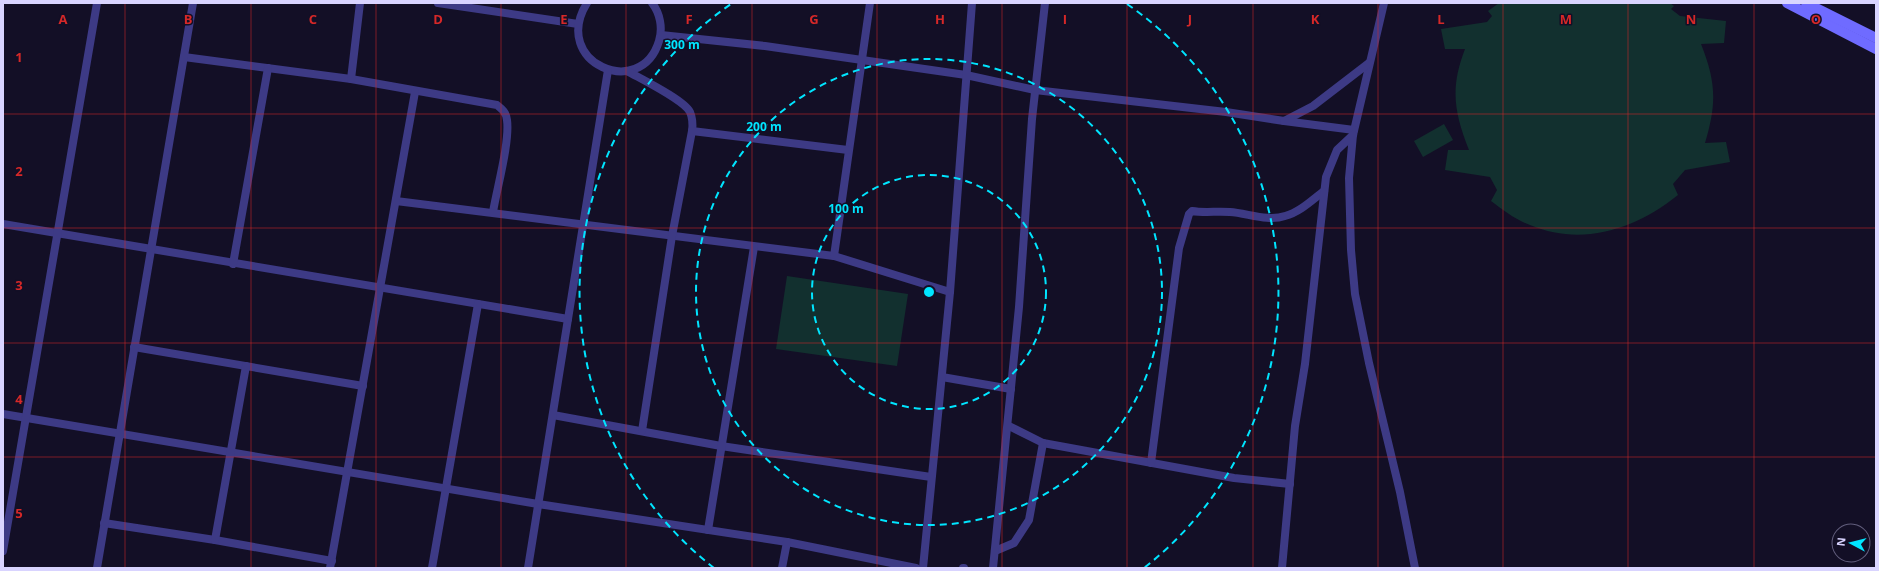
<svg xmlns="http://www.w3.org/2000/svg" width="1879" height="571" font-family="'Open Sans',sans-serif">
	<rect width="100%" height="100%" fill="#130f26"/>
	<g fill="#12302f">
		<path d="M1499 3H1670L1674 6 1671 9 1680 16 1726 21 1724 43 1701 44C1716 82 1717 103 1705 143L1726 142 1730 162 1685 170 1673 184 1678 195C1636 229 1582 247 1530 225 1516 220 1503 210 1491 201L1497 190 1490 177 1445 170 1448 150H1469C1454 112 1450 88 1465 49H1445L1441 29 1487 22 1492 16 1488 11Z"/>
		<polygon points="1444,124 1453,140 1423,157 1414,141"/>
		<polygon points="787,276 908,294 897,366 776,349"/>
	</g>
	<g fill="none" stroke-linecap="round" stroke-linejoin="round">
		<g stroke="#3d3a85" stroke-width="8">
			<polyline points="438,3 578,24"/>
			<path d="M587 3C550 63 641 101 659 41 663 28 660 13 652 3"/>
			<polyline points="1384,3 1353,135 1349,178 1351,250 1355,294 1369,363 1400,492 1415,568"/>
			<polyline points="661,35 765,46 966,75 1035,90 1226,112 1284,121 1313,106 1369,63"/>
			<path d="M184 57 351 79 497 105C502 109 506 112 507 120 510 142 497 188 493 212"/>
			<path d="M627 71C641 79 684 100 690 112 693 119 693 124 692 131"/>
			<polyline points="351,79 360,3"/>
			<polyline points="1284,121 1354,130"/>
			<polyline points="396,201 834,256 950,292"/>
			<polyline points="3,224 568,319"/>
			<polyline points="834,256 870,3"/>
			<polyline points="233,264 268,68"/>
			<polyline points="134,347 363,386"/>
			<polyline points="942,377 1011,389"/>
			<polyline points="3,414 538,504 787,542 916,568"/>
			<polyline points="553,415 721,446 931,477"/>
			<polyline points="1009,426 1043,443 1234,478 1290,484"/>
			<polyline points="642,431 672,236 692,131 848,150"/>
			<path d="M1151 463 1179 248 1189 214 1192 211C1204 213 1217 211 1230 212 1247 213 1268 222 1285 216 1300 212 1312 200 1324 191"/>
			<polyline points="104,523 215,540 332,561"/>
			<polyline points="708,530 754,247"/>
			<polyline points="215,540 246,366"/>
			<polyline points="3,551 97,3"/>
			<polyline points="995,551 1014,543 1029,520 1043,443"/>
			<polyline points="97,568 193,3"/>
			<polyline points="330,568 415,92"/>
			<polyline points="432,568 478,304"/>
			<polyline points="528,568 608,70"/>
			<polyline points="782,568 787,542"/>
			<polyline points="923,568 950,292 972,3"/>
			<polyline points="963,568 964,568"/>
			<polyline points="993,568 1019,307 1032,119 1045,3"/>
			<polyline points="1282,568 1295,426 1305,364 1326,177 1337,150 1353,135"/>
		</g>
		<g stroke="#6f6bff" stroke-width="10">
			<polyline points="1787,3 1876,49"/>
			<polyline points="1806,3 1876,38"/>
		</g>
	</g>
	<path fill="none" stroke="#d62828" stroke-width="1" stroke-opacity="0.55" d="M125 3V568M251 3V568M376 3V568M501 3V568M626 3V568M752 3V568M877 3V568M1002 3V568M1127 3V568M1253 3V568M1378 3V568M1503 3V568M1628 3V568M1754 3V568M3 114H1876M3 228H1876M3 343H1876M3 457H1876"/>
	<g fill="none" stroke="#00e5ff" stroke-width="2" stroke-dasharray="7 5">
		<circle cx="929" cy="292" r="117"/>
		<circle cx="929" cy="292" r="233"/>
		<path d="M714 568A350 350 0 0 1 731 4M1127 4A350 350 0 0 1 1144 568"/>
	</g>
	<g font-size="13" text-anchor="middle" font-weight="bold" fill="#d62828" stroke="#130f26" stroke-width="3" stroke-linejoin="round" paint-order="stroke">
		<text x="63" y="24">A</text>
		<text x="188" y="24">B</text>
		<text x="313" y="24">C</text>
		<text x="438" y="24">D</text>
		<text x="564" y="24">E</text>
		<text x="689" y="24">F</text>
		<text x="814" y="24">G</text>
		<text x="940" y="24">H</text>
		<text x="1065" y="24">I</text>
		<text x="1190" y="24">J</text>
		<text x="1315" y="24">K</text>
		<text x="1441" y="24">L</text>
		<text x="1566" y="24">M</text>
		<text x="1691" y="24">N</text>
		<text x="1816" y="24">O</text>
		<text x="19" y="62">1</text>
		<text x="19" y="176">2</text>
		<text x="19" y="290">3</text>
		<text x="19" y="404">4</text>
		<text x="19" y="518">5</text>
	</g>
	<circle cx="929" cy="292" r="6" fill="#00e5ff" stroke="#130f26" stroke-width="2"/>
	<g font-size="12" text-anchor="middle" font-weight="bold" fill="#00e5ff" stroke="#130f26" stroke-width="3" stroke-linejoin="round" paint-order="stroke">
		<text x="682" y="49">300 m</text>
		<text x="764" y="131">200 m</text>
		<text x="846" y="213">100 m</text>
	</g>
	<rect width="1879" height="571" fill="none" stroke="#d9d4ff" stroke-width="8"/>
	<g transform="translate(1851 543) rotate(277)"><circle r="19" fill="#130f26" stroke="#625e7d"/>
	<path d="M0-3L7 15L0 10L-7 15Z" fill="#00e5ff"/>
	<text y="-6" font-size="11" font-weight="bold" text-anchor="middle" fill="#d9d4ff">N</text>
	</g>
</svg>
